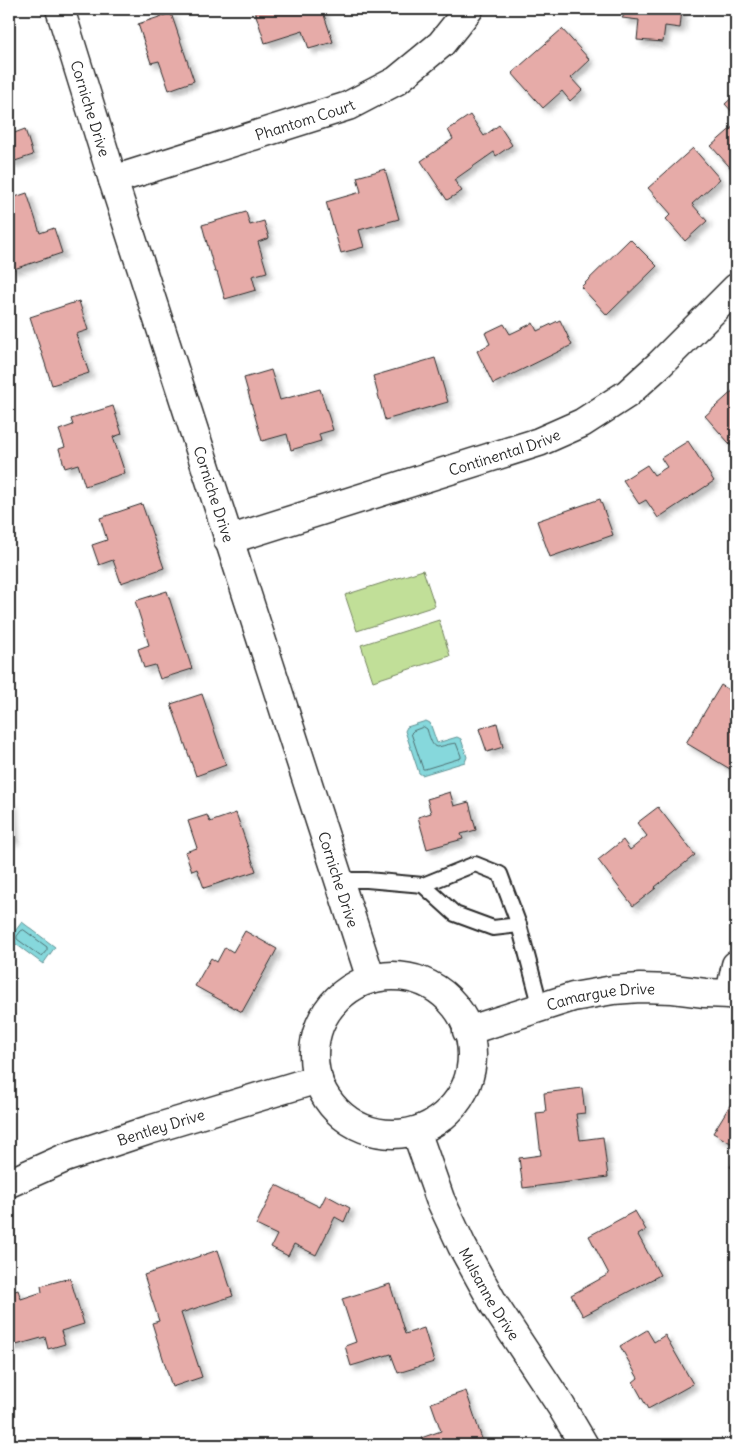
<svg xmlns="http://www.w3.org/2000/svg" width="745" height="1454" font-family="Delius,sans-serif">
	<defs>
		<filter id="shadow"><feDropShadow dx="4.5" dy="4.5" stdDeviation="2.5" flood-color="#0004"/></filter>
	</defs>
	<rect width="100%" height="100%" fill="#fff"/>
	<filter id="ink" filterUnits="userSpaceOnUse"><feTurbulence type="fractalNoise" baseFrequency=".02" numOctaves="2"/><feDisplacementMap in="SourceGraphic" scale="10" xChannelSelector="R" yChannelSelector="G"/><feConvolveMatrix kernelMatrix="1 2 1 2 8 2 1 2 1" color-interpolation-filters="sRGB"/></filter>
	<g filter="url(#ink)">
		<g fill="#c1df98" stroke="#768562">
			<polygon points="423,570 435,606 357,631 345,595"/>
			<polygon points="439,620 450,656 373,681 361,645"/>
		</g>
		<g fill="#86d8dc" stroke="#629395">
			<polygon points="426,721 430,723 437,743 457,737 461,739 467,757 465,762 422,775 419,773 405,731 407,727"/>
			<polygon points="22,922 55,947 43,964 9,939"/>
		</g>
		<g fill="none" stroke-linecap="round" stroke-linejoin="round">
			<g stroke="#4f7072" stroke-width="1">
				<path d="M424 727 427 729C435 755 434 746 456 743L461 756V758L425 769H423L411 733 413 731Z"/>
				<polygon points="24,930 47,947 47,950 42,956 40,956 17,939 17,936 21,931"/>
			</g>
		</g>
		<g fill="#e6aba8" stroke="#2b2b2b" filter="url(#shadow)">
			<polygon points="254,9 322,9 333,42 309,49 303,31 265,43"/>
			<polygon points="628,9 682,9 680,28 665,26 663,42 637,40 639,20 622,18"/>
			<polygon points="171,13 194,81 169,90 159,61 151,63 138,24"/>
			<polygon points="562,29 590,60 571,78 582,90 570,101 562,91 543,108 512,73"/>
			<polygon points="736,94 736,116 725,104"/>
			<polygon points="470,115 484,136 499,125 512,145 496,156 494,152 454,180 462,191 447,200 421,161 453,139 448,130"/>
			<polygon points="736,124 736,174 711,146"/>
			<polygon points="25,129 33,155 9,163 9,135"/>
			<polygon points="693,148 720,179 692,204 707,221 685,241 666,219 671,214 648,188"/>
			<polygon points="385,169 399,219 359,230 364,247 341,253 326,202 361,192 357,177"/>
			<polygon points="27,193 40,233 54,228 62,253 11,270 9,263 9,199"/>
			<polygon points="246,212 250,225 264,221 269,238 258,242 267,272 252,276 256,290 225,299 217,272 215,272 202,225"/>
			<polygon points="630,239 657,266 607,315 581,287"/>
			<polygon points="79,301 88,330 76,334 89,373 52,385 30,317"/>
			<polygon points="560,320 572,345 493,384 477,351 490,344 485,333 504,324 510,334 533,323 537,331"/>
			<polygon points="435,358 448,402 385,420 373,376"/>
			<polygon points="271,370 280,400 320,389 333,430 319,434 321,441 291,450 287,434 262,441 244,378"/>
			<polygon points="736,388 736,451 705,416"/>
			<polygon points="113,406 122,434 113,437 125,473 85,486 78,464 65,468 59,449 65,447 59,430 73,425 71,419"/>
			<polygon points="688,441 714,481 658,518 646,500 639,504 623,480 647,465 654,475 667,467 661,458"/>
			<polygon points="600,499 613,535 550,557 537,521"/>
			<polygon points="142,504 164,568 121,583 113,560 99,565 92,545 107,540 100,518"/>
			<polygon points="167,591 192,669 160,679 155,665 144,668 138,649 149,645 135,601"/>
			<polygon points="721,685 736,694 736,759 730,769 686,743"/>
			<polygon points="202,694 226,765 196,776 171,704"/>
			<polygon points="497,723 503,747 487,752 479,729"/>
			<polygon points="450,792 454,806 469,802 476,830 461,834 463,839 427,849 418,817 431,813 427,799"/>
			<polygon points="9,803 12,803 14,839 9,840"/>
			<polygon points="658,807 695,855 655,887 656,888 633,906 598,860 623,840 630,850 647,836 637,823"/>
			<polygon points="236,813 256,871 204,888 197,869 192,871 185,852 197,848 188,821 207,815 210,822"/>
			<polygon points="245,931 277,949 242,1012 195,986 211,958 217,962 225,947 233,952"/>
			<polygon points="582,1088 585,1113 576,1114 580,1140 603,1137 608,1177 523,1188 519,1158 541,1155 536,1113 546,1112 544,1093"/>
			<polygon points="735,1097 736,1098 736,1146 713,1133"/>
			<polygon points="736,1157 736,1171 730,1167"/>
			<polygon points="276,1185 320,1207 326,1195 350,1208 344,1222 335,1217 316,1255 294,1244 288,1256 271,1247 277,1235 256,1225"/>
			<polygon points="635,1211 646,1230 638,1235 660,1275 583,1316 571,1295 609,1274 589,1236"/>
			<polygon points="218,1250 233,1296 181,1313 202,1377 172,1387 152,1323 159,1321 144,1275"/>
			<polygon points="70,1278 84,1324 61,1331 65,1344 48,1349 45,1337 9,1347 9,1293 18,1290 21,1299 42,1292 41,1286"/>
			<polygon points="390,1284 405,1334 424,1328 434,1362 398,1373 391,1354 351,1366 345,1346 356,1342 342,1299"/>
			<polygon points="647,1330 654,1342 665,1335 693,1384 648,1409 633,1382 638,1378 620,1346"/>
			<polygon points="466,1391 484,1445 497,1441 498,1445 424,1445 421,1438 441,1431 431,1403"/>
			<polygon points="272,1440 274,1445 255,1445"/>
			<polygon points="717,1440 718,1445 701,1445"/>
		</g>
		<g fill="none" stroke-linecap="round" stroke-linejoin="round">
			<g stroke="#2b2b2b" stroke-width="18">
				<g id="lane">
					<polyline points="338,880 367,880 423,885 475,864 500,874 519,925 541,1008"/>
					<polyline points="423,885 455,914 493,928 519,925"/>
				</g>
			</g>
			<g stroke="#2b2b2b" stroke-width="31">
				<g id="street">
					<path id="s1" d="M60 9 113 180 371 979"/>
					<path id="s2" d="M113 180 348 106 396 81 441 44 469 9"/>
					<path id="s3" d="M228 540 539 442 582 423 627 394 660 364 736 288"/>
					<circle cx="393" cy="1055" r="79"/>
					<polyline points="730,994 736,965"/>
					<path id="s4" d="M467 1031 573 997 613 990 640 988 673 989 705 993 730 994 736 996"/>
					<path id="s5" d="M416 1131 440 1199 462 1246 495 1306 561 1406 584 1445"/>
					<path id="s6" d="M9 1183 65 1158 149 1130 318 1079"/>
				</g>
			</g>
			<use href="#lane" stroke="#fff" stroke-width="14"/>
			<use href="#street" stroke="#fff" stroke-width="28"/>
		</g>
	</g>
	<g text-anchor="middle" dominant-baseline="central" stroke-width="5" stroke-linejoin="round" paint-order="stroke">
		<g font-size="15" fill="#2b2b2b" stroke="#fff">
			<text stroke="none"><textPath href="#s1" startOffset="104">Corniche Drive</textPath></text>
			<text stroke="none"><textPath href="#s2" startOffset="201">Phantom Court</textPath></text>
			<text stroke="none"><textPath href="#s3" startOffset="290">Continental Drive</textPath></text>
			<text stroke="none"><textPath href="#s1" startOffset="509">Corniche Drive</textPath></text>
			<text stroke="none"><textPath href="#s1" startOffset="914">Corniche Drive</textPath></text>
			<text stroke="none"><textPath href="#s4" startOffset="139">Camargue Drive</textPath></text>
			<text stroke="none"><textPath href="#s6" startOffset="162">Bentley Drive</textPath></text>
			<text stroke="none"><textPath href="#s5" startOffset="179">Mulsanne Drive</textPath></text>
		</g>
	</g>
	<rect width="745" height="1454" fill="none" stroke="#fff" stroke-width="30"/>
	<rect x="15" y="15" width="715" height="1424" fill="none" stroke="#2b2b2b" stroke-width="2" filter="url(#ink)"/>
</svg>
